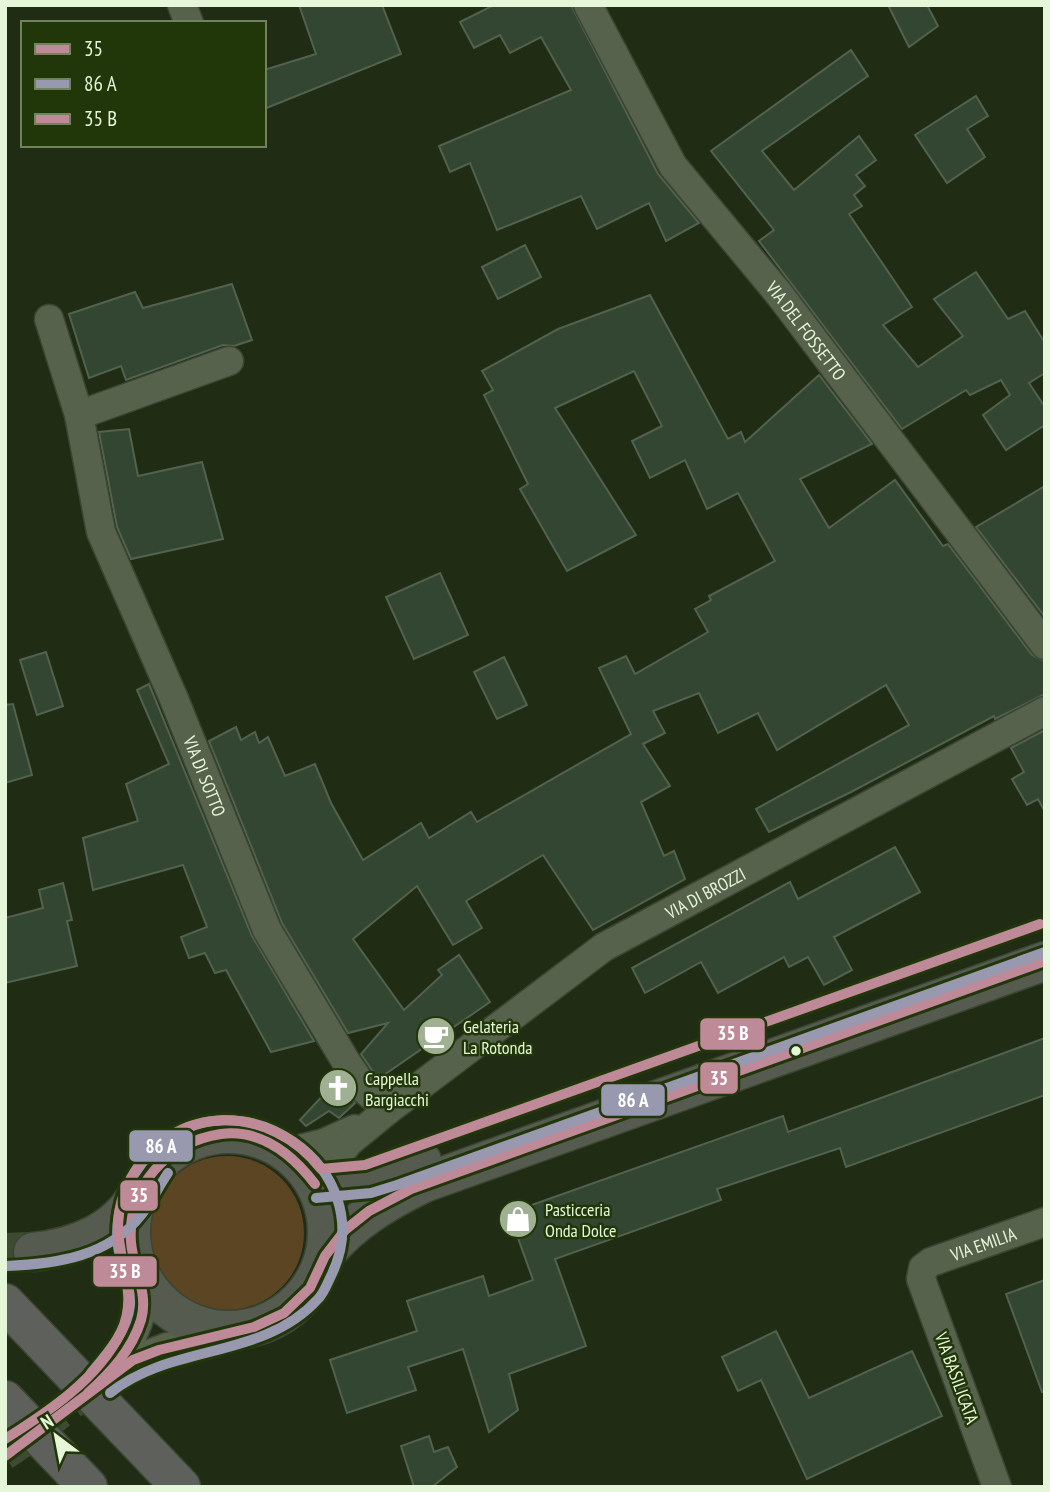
<svg xmlns="http://www.w3.org/2000/svg" width="1050" height="1492" font-family="'PT Sans Narrow',sans-serif">
	<rect width="100%" height="100%" fill="#202c14"/>
	<circle fill="#5c4523" cx="227" cy="1233" r="77"/>
	<g fill="#334632" stroke="#52624f" stroke-width="2">
		<polygon points="299,5 382,5 401,54 264,109 264,70 316,54"/>
		<polygon points="494,5 571,5 658,174 699,223 666,241 649,203 597,229 581,196 497,230 470,163 450,172 439,146 571,90 541,37 510,53 500,35 474,48 460,22"/>
		<polygon points="888,5 927,5 938,26 909,47"/>
		<polygon points="851,50 868,76 762,151 794,190 859,136 876,160 856,175 865,186 854,195 862,206 849,214 912,307 883,325 918,367 963,336 934,299 976,272 1008,319 1025,311 1045,343 1045,373 1029,383 1045,407 1045,425 1006,450 983,415 1010,395 1001,380 970,395 966,390 902,429 759,241 774,230 711,151"/>
		<polygon points="976,96 988,116 967,129 985,157 947,183 915,135"/>
		<polygon points="525,245 541,277 498,299 482,267"/>
		<polygon points="232,284 252,340 234,346 223,345 126,380 121,366 89,378 69,314 135,292 143,308"/>
		<polygon points="650,295 728,439 741,432 745,442 819,375 872,444 800,479 829,528 895,480 943,546 948,544 1032,655 1045,661 1045,694 995,719 994,716 851,792 769,832 756,809 909,725 886,685 777,750 758,713 718,733 699,693 653,711 665,733 643,744 670,786 641,802 664,856 674,851 685,879 593,930 543,855 466,901 482,928 453,945 417,886 353,939 404,1010 442,975 438,970 459,955 490,1002 378,1079 361,1054 388,1023 348,1033 282,923 209,741 236,727 241,740 255,732 259,743 268,737 285,776 315,764 331,803 363,860 421,823 429,838 471,812 477,822 631,734 599,668 626,656 635,674 708,632 695,609 711,600 709,596 775,561 738,493 707,509 685,460 650,478 632,441 662,426 634,371 555,408 636,535 567,571 520,489 528,484 484,395 493,390 482,371 558,329"/>
		<polygon points="129,429 138,476 202,462 223,539 131,559 117,527 99,432"/>
		<polygon points="1045,486 1045,617 976,527"/>
		<polygon points="440,573 468,635 414,659 386,597"/>
		<polygon points="46,652 63,706 37,715 20,660"/>
		<polygon points="504,657 527,705 497,719 474,672"/>
		<polygon points="149,684 252,936 314,1041 271,1052 226,970 215,973 205,953 189,958 181,937 207,927 183,865 93,890 83,838 138,821 126,784 169,764 137,690"/>
		<polygon points="13,704 32,775 5,783 5,705"/>
		<polygon points="1045,730 1045,812 1038,799 1027,805 1012,779 1024,772 1011,748"/>
		<polygon points="895,847 920,892 834,937 852,970 824,985 808,957 789,967 784,957 718,993 701,962 645,993 632,968 790,882 798,899"/>
		<polygon points="63,883 72,920 67,921 77,966 5,983 5,918 43,908 39,890"/>
		<polygon points="1045,1038 1045,1095 846,1167 840,1148 717,1189 721,1200 555,1259 586,1346 509,1374 518,1410 489,1432 463,1349 408,1367 416,1390 347,1413 330,1360 417,1331 407,1301 483,1276 489,1296 533,1280 509,1213 783,1116 788,1132"/>
		<polygon points="338,1079 355,1103 339,1118 329,1111 306,1126 300,1120"/>
		<polygon points="1045,1280 1045,1391 1042,1392 1006,1294"/>
		<polygon points="776,1331 809,1398 912,1351 942,1416 807,1479 761,1380 738,1391 722,1357"/>
		<polygon points="429,1436 434,1452 448,1447 457,1467 432,1487 414,1487 401,1446"/>
	</g>
	<g fill="none" stroke-linecap="round" stroke-linejoin="round">
		<path stroke="#3e4a31" stroke-width="28" stroke-dasharray="28 14" stroke-linecap="butt" d="M5 1456C50 1428 87 1389 131 1361"/>
		<polyline stroke="#3e4a31" stroke-width="38" stroke-dasharray="38 19" stroke-linecap="butt" points="5,1252 30,1251"/>
		<g stroke="#3b4532" stroke-width="31">
			<g id="minor">
				<polyline points="182,5 189,23"/>
				<path id="s1" d="M588 5 673 166 779 294 1045 645"/>
				<path id="s2" d="M49 319 79 415 101 532 174 699 267 930 345 1060 366 1091 388 1110"/>
				<polyline points="79,415 229,361"/>
				<polyline points="287,1152 324,1143 355,1129"/>
				<path id="s3" d="M315 1184 349 1142 388 1110 604 947 1045 711"/>
				<path d="M125 1352C138 1325 147 1307 141 1276"/>
				<polyline points="131,1361 167,1347 237,1330"/>
				<path id="s4" d="M997 1487 921 1279 923 1268 931 1262 1045 1222"/>
			</g>
		</g>
		<g stroke="#3b4532" stroke-width="41">
			<g id="primary">
				<circle cx="229" cy="1232" r="98"/>
				<polyline points="315,1184 368,1179 422,1161"/>
				<path d="M33 1252C74 1248 117 1232 138 1193"/>
				<path d="M325 1254C353 1221 385 1202 424 1183L1045 961"/>
			</g>
		</g>
		<g stroke="#3b4532" stroke-width="41">
			<g id="motorway">
				<polyline points="5,1303 181,1487"/>
				<polyline points="5,1400 88,1487"/>
			</g>
		</g>
		<use href="#minor" stroke="#56624c" stroke-width="28"/>
		<use href="#primary" stroke="#555b4e" stroke-width="38"/>
		<use href="#motorway" stroke="#5e615b" stroke-width="38"/>
		<g stroke="#213609" stroke-width="16">
			<g id="bus-1">
				<path d="M88 1393C110 1373 132 1350 141 1320 149 1292 133 1270 131 1242 127 1187 167 1142 221 1134 261 1129 292 1154 315 1184"/>
				<polyline points="5,1456 133,1360 159,1350 254,1327 284,1313 310,1288 325,1256 345,1230 369,1211 411,1189 1045,961"/>
			</g>
		</g>
		<g stroke="#213609" stroke-width="16">
			<g id="bus-2">
				<polyline points="316,1198 371,1193 397,1185 1045,952"/>
				<path d="M6 1266C56 1264 109 1257 142 1214 152 1201 159 1186 168 1173"/>
				<path d="M91 1373C107 1354 128 1330 130 1305 131 1289 124 1273 120 1258 111 1219 124 1180 152 1152 237 1067 384 1168 331 1276 327 1284 324 1293 318 1299 263 1360 172 1343 110 1393"/>
			</g>
		</g>
		<g stroke="#213609" stroke-width="16">
			<path id="bus-3" d="M5 1439C48 1412 98 1379 121 1332 146 1280 96 1241 131 1178 173 1101 271 1104 321 1169L365 1165 1040 924"/>
		</g>
		<use href="#bus-1" stroke="#be8a98" stroke-width="10"/>
		<use href="#bus-2" stroke="#9898af" stroke-width="10"/>
		<use href="#bus-3" stroke="#be8a98" stroke-width="10"/>
	</g>
	<defs>
		<g id="cafe-disc" transform="scale(2.0125)"><circle r="9.5" fill="#a0b093" stroke="#213609"/><path d="M-5.5-4.5H6V0H3Q3 3.5 0 3.5H-2.5Q-5.5 3.5-5.5 0ZM3-3.2v2h1.7v-2ZM-6 4.5H4V6H-6Z" fill="#fff"/></g>
		<g id="church-disc" transform="scale(2.0125)"><circle r="9.5" fill="#a0b093" stroke="#213609"/><path d="M-1.2-6h2.4v3.5h3.3v2.4h-3.3V6h-2.4V-.1h-3.3v-2.4h3.3Z" fill="#fff"/></g>
		<g id="shop-disc" transform="scale(2.0125)"><circle r="9.5" fill="#a0b093" stroke="#213609"/><path d="M-5-2.5h2.3a2.7 3.5 0 0 1 5.4 0H5L5.5 6h-11ZM-1.5-2.5h3a1.5 2.3 0 0 0-3 0Z" fill="#fff"/></g>
	</defs>
	<g fill-rule="evenodd">
		<use href="#cafe-disc" x="436" y="1036"/>
		<use href="#church-disc" x="338" y="1088"/>
		<use href="#shop-disc" x="518" y="1219"/>
	</g>
	<circle fill="#e5f7d8" stroke="#213609" stroke-width="2.5" cx="796" cy="1051" r="6"/>
	<g text-anchor="middle" dominant-baseline="central" stroke-width="5" stroke-linejoin="round" paint-order="stroke">
		<g font-size="18" fill="#e5f7d8" stroke="#213609">
			<text stroke="none"><textPath href="#s1" startOffset="394">VIA DEL FOSSETTO</textPath></text>
			<text stroke="none"><textPath href="#s2" startOffset="485">VIA DI SOTTO</textPath></text>
			<text stroke="none"><textPath href="#s3" startOffset="490">VIA DI BROZZI</textPath></text>
			<text stroke="none"><textPath href="#s4" startOffset="298">VIA EMILIA</textPath></text>
			<text transform="translate(957 1378) rotate(70)">VIA BASILICATA</text>
		</g>
		<g font-size="18" fill="#e5f7d8" stroke="#213609" text-anchor="start">
			<text x="463" y="1026">Gelateria<tspan x="463" dy="21">La Rotonda</tspan></text>
			<text x="365" y="1078">Cappella<tspan x="365" dy="21">Bargiacchi</tspan></text>
			<text x="545" y="1209">Pasticceria<tspan x="545" dy="21">Onda Dolce</tspan></text>
		</g>
	</g>
	<g stroke="#213609" stroke-width="2.5">
		<rect x="699" y="1017" width="67" height="34" rx="7" fill="#be8a98"/>
		<rect x="699" y="1061" width="40" height="34" rx="7" fill="#be8a98"/>
		<rect x="600" y="1083" width="66" height="34" rx="7" fill="#9898af"/>
		<rect x="128" y="1129" width="66" height="34" rx="7" fill="#9898af"/>
		<rect x="119" y="1179" width="40" height="33" rx="7" fill="#be8a98"/>
		<rect x="92" y="1255" width="66" height="33" rx="7" fill="#be8a98"/>
	</g>
	<g font-size="19" text-anchor="middle" font-weight="bold" fill="#fff">
		<text x="733" y="1040">35 B</text>
		<text x="719" y="1085">35</text>
		<text x="633" y="1107">86 A</text>
		<text x="161" y="1153">86 A</text>
		<text x="139" y="1202">35</text>
		<text x="125" y="1278">35 B</text>
	</g>
	<rect width="1050" height="1492" fill="none" stroke="#e5f7d8" stroke-width="14"/>
	<rect x="21" y="21" width="245" height="126" fill="#213609" stroke="#6f835c" stroke-width="2"/>
	<rect x="35" y="44" width="35" height="10" fill="#be8a98" stroke="#6f835c" stroke-width="2"/>
	<text x="84" y="56" font-size="21" fill="#e5f7d8">35</text>
	<rect x="35" y="79" width="35" height="10" fill="#9898af" stroke="#6f835c" stroke-width="2"/>
	<text x="84" y="91" font-size="21" fill="#e5f7d8">86 A</text>
	<rect x="35" y="114" width="35" height="10" fill="#be8a98" stroke="#6f835c" stroke-width="2"/>
	<text x="84" y="126" font-size="21" fill="#e5f7d8">35 B</text>
	<g transform="translate(56 1436) rotate(328)" stroke="#213609" stroke-width="5" paint-order="stroke">
	<path d="M0-5L12 26L0 18L-12 26Z" fill="#e5f7d8"/>
	<text y="-10" font-size="19" font-weight="bold" text-anchor="middle" fill="#e5f7d8">N</text>
	</g>
</svg>
